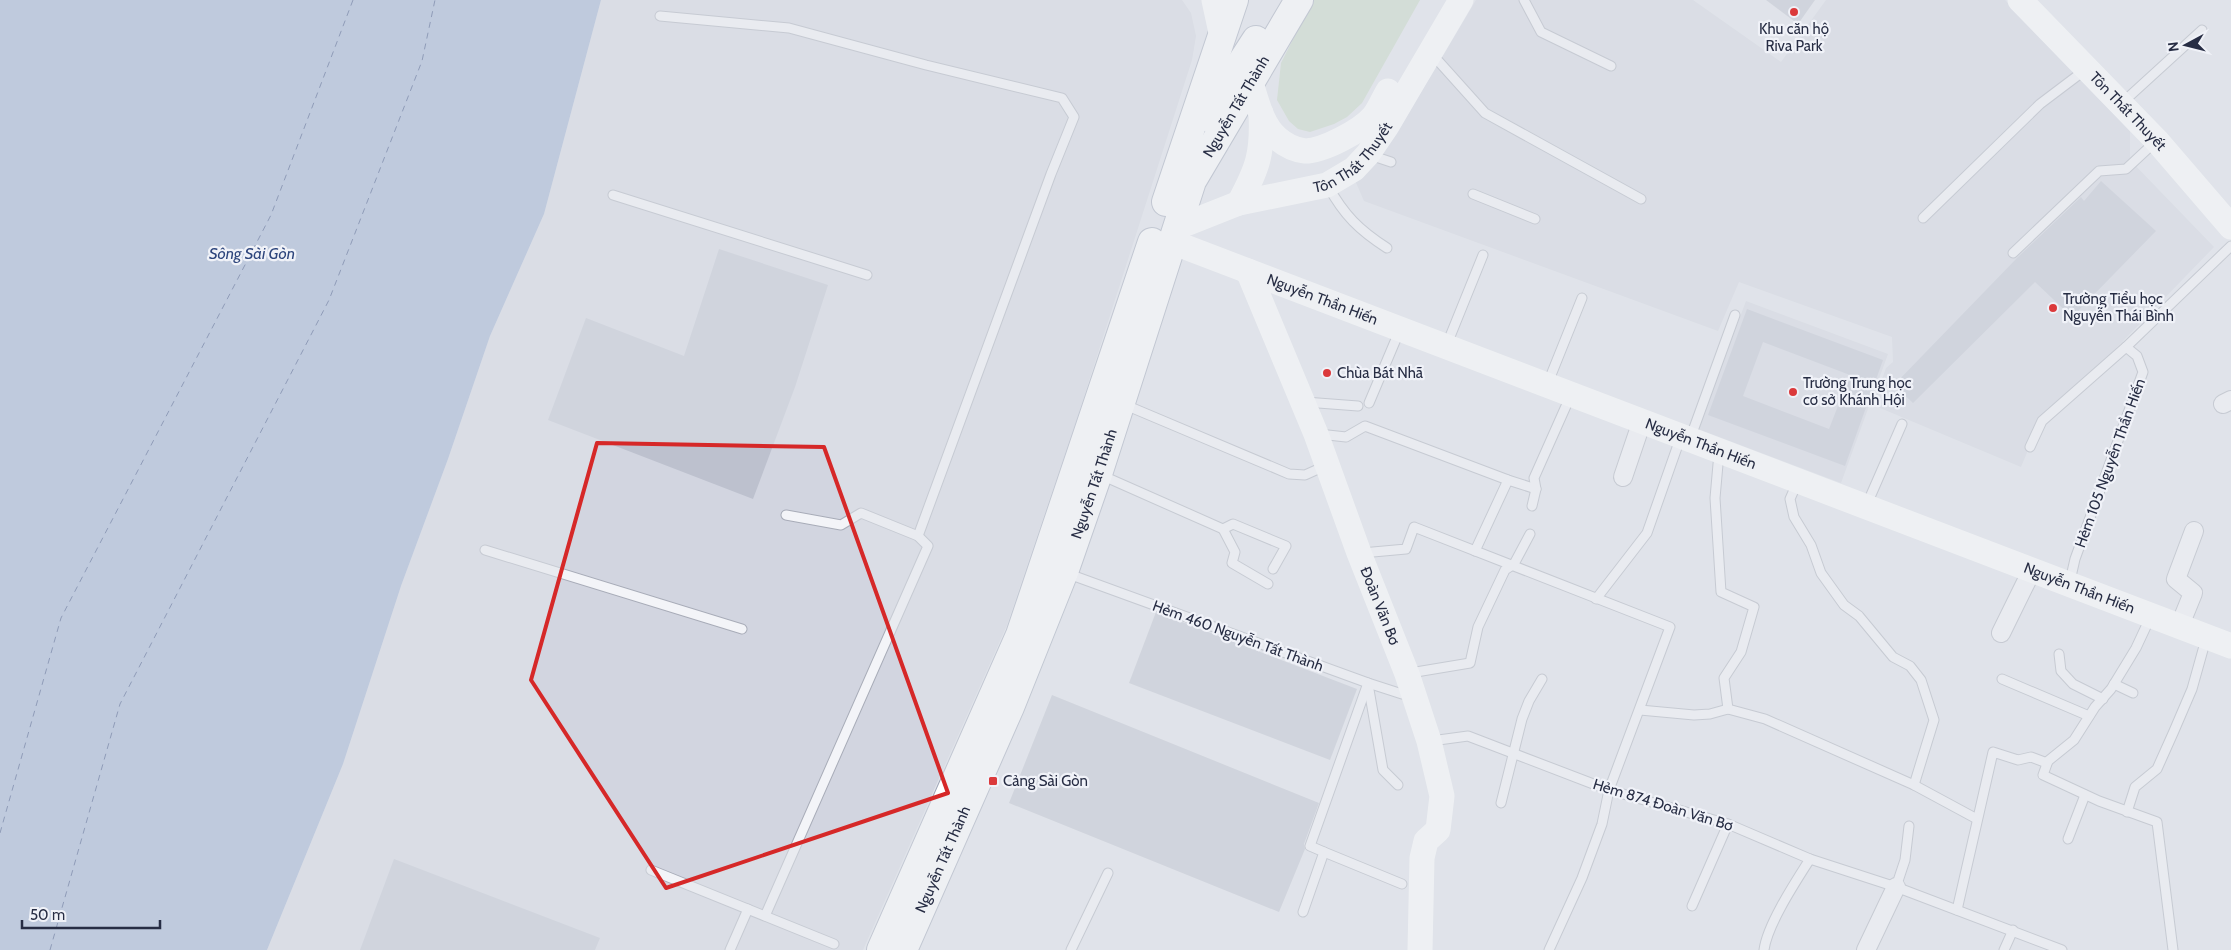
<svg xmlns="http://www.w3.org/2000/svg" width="2231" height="950" font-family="Cabin,sans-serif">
	<rect width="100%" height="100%" fill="#e0e3ea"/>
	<g fill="#d2d5e0">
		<polygon points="601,0 1182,0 1191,13 1196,36 1192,60 1080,409 1007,625 863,950 267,950 343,764 401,586 448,459 490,336 544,214"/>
		<polygon points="1476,0 1693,0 1781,62 1826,0 2005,0 2130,131 2130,160 2214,247 2036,431 2021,467 1873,405 1886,368 1893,362 1892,337 1739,282 1718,331 1364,201 1354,178 1393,134 1431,76"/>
		<polygon points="1746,301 1888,354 1841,483 1698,429"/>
	</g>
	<polygon fill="#c3d5c0" points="1313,0 1420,0 1362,103 1347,117 1334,124 1310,132 1298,129 1289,121 1277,100 1281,63"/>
	<polygon fill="#97aace" points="0,0 601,0 544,214 490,336 448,459 401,586 343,764 267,950 0,950"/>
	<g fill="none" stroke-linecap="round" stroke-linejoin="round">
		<g stroke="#2d457c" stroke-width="1" stroke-dasharray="6 5" stroke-linecap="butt">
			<polyline points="0,833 61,618 271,215 353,0"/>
			<polyline points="50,950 120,704 329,300 422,61 435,0"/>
		</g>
	</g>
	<g fill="#bdc1ce" fill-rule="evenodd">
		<polygon points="1766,0 1815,0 1798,24"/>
		<polygon points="2101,181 2156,231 2072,317 2035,282 1913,403 1894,385 2017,258 2081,197 2084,201"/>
		<polygon points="719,249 828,285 795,387 753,499 548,420 586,318 684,356"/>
		<path d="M1747 309 1883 360 1845 466 1708 415ZM1763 342 1850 375 1829 429 1743 396Z"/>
		<polygon points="1156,612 1357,689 1330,760 1129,683"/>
		<polygon points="1052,695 1319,803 1304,844 1305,849 1279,912 1009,803"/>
		<polygon points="394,859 600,938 595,950 360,950"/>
	</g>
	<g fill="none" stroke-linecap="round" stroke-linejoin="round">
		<g stroke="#a8acb8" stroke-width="11">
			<g id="lane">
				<polyline points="1524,0 1541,32 1611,66"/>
				<polyline points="660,16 789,28 926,65 1062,98 1074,117 1051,174 918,536"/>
				<polyline points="1432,54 1485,113 1641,199"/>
				<polyline points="2122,103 2202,30"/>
				<polyline points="1370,155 1391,162"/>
				<path d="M1328 186C1344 215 1359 230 1387 248"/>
				<polyline points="1473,194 1535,219"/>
				<polyline points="613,195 867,275"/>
				<polyline points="1923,218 2040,104 2085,70"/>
				<polyline points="2013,253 2099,171 2126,169 2155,142"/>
				<polyline points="1447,344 1483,255"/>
				<polyline points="1547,385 1582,298"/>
				<polyline points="1305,402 1358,406"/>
				<polyline points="1369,403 1399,332"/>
				<polyline points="1123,404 1289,474 1305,475 1325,466"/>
				<polyline points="1319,434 1346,437 1365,426 1508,480 1536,489"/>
				<polyline points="1690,439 1735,315"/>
				<polyline points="2030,447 2042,421 2126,347 2231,246"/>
				<polyline points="1719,453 1715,498 1721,592 1754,607 1741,652 1724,678 1728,709"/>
				<polyline points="1101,475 1223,529 1233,524 1286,546 1273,569"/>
				<polyline points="1797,483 1790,499 1794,517 1811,545 1821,573 1844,605 1859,616 1893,657 1910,666 1921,680 1934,720 1914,785"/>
				<polyline points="1867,504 1902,424"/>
				<polyline points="1532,506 1536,489 1534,478 1570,397"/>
				<polyline points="1223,529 1235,552 1232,563 1268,584"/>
				<polyline points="485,550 742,629"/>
				<polyline points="1475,551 1508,480"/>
				<polyline points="1362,553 1406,549 1414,527 1670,627 1609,790 1602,824 1582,878 1549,950"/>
				<polyline points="1066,573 1368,683 1402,694 1412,692"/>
				<polyline points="2070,581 2075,559 2143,372 2137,356 2126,347"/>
				<polyline points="1596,599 1647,533 1680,439"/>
				<polyline points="2150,618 2136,648 2111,689 2095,707 2074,740 2048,761 2043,775 2099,801 2157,822 2173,950"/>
				<polyline points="2059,654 2061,671 2073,684 2103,699"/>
				<polyline points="1410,673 1470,663 1478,627 1505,570 1514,564 1530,534"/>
				<polyline points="2002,679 2089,716"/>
				<polyline points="1368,684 1383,770 1398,785"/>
				<polyline points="2114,684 2133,693"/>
				<polyline points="1640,710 1694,715 1710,714 1728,709 1765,719 1914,785 1977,819"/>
				<polyline points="1431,741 1468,736 1609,790 1728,824 1810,859 1896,887 2062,950"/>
				<polyline points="1501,803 1522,719 1529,701 1542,679"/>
				<polyline points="2127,812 2135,787 2157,769 2174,731 2192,689 2206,639"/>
				<polyline points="2068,839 2085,795"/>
				<polyline points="1324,852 1402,884"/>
				<polyline points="651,870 834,944"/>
				<polyline points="1896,887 1905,860 1909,826"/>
				<polyline points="1692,906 1728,824"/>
				<polyline points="1957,910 1993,752 2018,760 2031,757 2047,763"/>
				<polyline points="1303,912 1324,852 1310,846 1368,683"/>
				<polyline points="765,916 928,546 918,536 861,513 841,525 786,515"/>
				<polyline points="730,950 748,909"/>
				<polyline points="1071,950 1108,873"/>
				<path d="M1764 950C1767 925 1796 881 1810 859"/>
				<polyline points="2004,950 2013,930"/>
			</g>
		</g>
		<g stroke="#a8acb8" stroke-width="20">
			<g id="street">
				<polyline points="2223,404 2231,400"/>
				<polyline points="1623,477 1642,421"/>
				<polyline points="2180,625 2193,593 2176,579 2194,531"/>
				<polyline points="2001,633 2032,570"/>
				<polyline points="1866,950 1896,887"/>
			</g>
		</g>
		<g stroke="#9ea5b7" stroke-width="30">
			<g id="primary">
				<polyline points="1206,117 1256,40"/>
				<polyline points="1166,202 1234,0"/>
				<polyline points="881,950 1020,635 1152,242"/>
				<path id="s5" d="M903 950 1010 707 1064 572 1098 474 1192 181 1299 0"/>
			</g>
		</g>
		<use href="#lane" stroke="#f3f4f8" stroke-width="9"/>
		<use href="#street" stroke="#f3f4f8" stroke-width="18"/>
		<g stroke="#fff" stroke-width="25">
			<polyline points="1214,0 1222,37"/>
			<path id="s1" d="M2020 0 2157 141 2231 227"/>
			<path d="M1251 83C1257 102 1262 125 1277 138 1285 145 1295 150 1305 151 1323 151 1361 131 1373 117 1379 110 1383 99 1388 91"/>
			<path d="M1239 203C1258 168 1263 153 1261 113"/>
			<path id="s2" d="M1176 228 1239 203 1327 185 1354 169 1368 154 1387 126 1461 0"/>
			<path id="s3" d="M1172 242 2231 646"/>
			<path id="s4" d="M1248 271 1316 434 1359 553 1407 674 1429 741 1442 796 1438 830 1426 841 1422 858 1420 950"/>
		</g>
		<use href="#primary" stroke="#fff" stroke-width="28"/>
	</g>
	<path d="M0 0H2231V950H0ZM597 443 824 447 948 793 666 888 531 680Z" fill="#e0e3ea" fill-opacity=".55" fill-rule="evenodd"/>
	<path fill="none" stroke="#d62828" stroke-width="4" stroke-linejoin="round" d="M597 443 824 447 948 793 666 888 531 680Z"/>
	<g fill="#db393b" stroke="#f0f2f8" stroke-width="2">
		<circle cx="1794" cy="12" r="5"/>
		<circle cx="2053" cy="308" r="5"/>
		<circle cx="1327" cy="373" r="5"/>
		<circle cx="1793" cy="392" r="5"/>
		<rect x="988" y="776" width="10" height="10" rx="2.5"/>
	</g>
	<g text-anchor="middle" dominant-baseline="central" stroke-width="4.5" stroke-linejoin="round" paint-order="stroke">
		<g font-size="15" fill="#272d44" stroke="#f0f2f8" text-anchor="start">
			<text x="1794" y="29" text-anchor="middle">Khu căn hộ<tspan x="1794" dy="17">Riva Park</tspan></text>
			<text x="2063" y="299">Trường Tiểu học<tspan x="2063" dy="17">Nguyễn Thái Bình</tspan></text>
			<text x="1337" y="373">Chùa Bát Nhã</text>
			<text x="1803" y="383">Trường Trung học<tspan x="1803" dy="17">cơ sở Khánh Hội</tspan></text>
			<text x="1003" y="781">Cảng Sài Gòn</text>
		</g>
		<g font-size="15" fill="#272d44" stroke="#f0f2f8">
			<text stroke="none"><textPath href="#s5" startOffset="909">Nguyễn Tất Thành</textPath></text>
			<text stroke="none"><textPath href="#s1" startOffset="155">Tôn Thất Thuyết</textPath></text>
			<text stroke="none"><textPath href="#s2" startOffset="195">Tôn Thất Thuyết</textPath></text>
			<text stroke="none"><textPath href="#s3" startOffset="161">Nguyễn Thần Hiến</textPath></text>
			<text stroke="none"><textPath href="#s3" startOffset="566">Nguyễn Thần Hiến</textPath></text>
			<text transform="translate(2110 463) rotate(-70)">Hẻm 105 Nguyễn Thần Hiến</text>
			<text stroke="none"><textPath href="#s5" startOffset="504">Nguyễn Tất Thành</textPath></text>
			<text stroke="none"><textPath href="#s3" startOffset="971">Nguyễn Thần Hiến</textPath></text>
			<text stroke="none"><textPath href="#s4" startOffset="360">Đoàn Văn Bơ</textPath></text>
			<text transform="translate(1238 636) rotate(20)">Hẻm 460 Nguyễn Tất Thành</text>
			<text transform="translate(1663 805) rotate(17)">Hẻm 874 Đoàn Văn Bơ</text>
			<text stroke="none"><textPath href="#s5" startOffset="99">Nguyễn Tất Thành</textPath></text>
		</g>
		<g font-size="16" font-style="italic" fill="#2d457c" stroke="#f0f2f8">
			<text x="252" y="253">Sông Sài Gòn</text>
		</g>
	</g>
	<g transform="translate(2186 45) rotate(263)" stroke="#f0f2f8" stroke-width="4" paint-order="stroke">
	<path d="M0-4L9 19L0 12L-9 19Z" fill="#272d44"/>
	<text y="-8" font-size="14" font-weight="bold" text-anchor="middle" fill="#272d44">N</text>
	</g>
	<path d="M22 920v8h138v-8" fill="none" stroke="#272d44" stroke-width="2.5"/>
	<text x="30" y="920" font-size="15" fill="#272d44" stroke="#f0f2f8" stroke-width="4" paint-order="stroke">50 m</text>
</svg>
